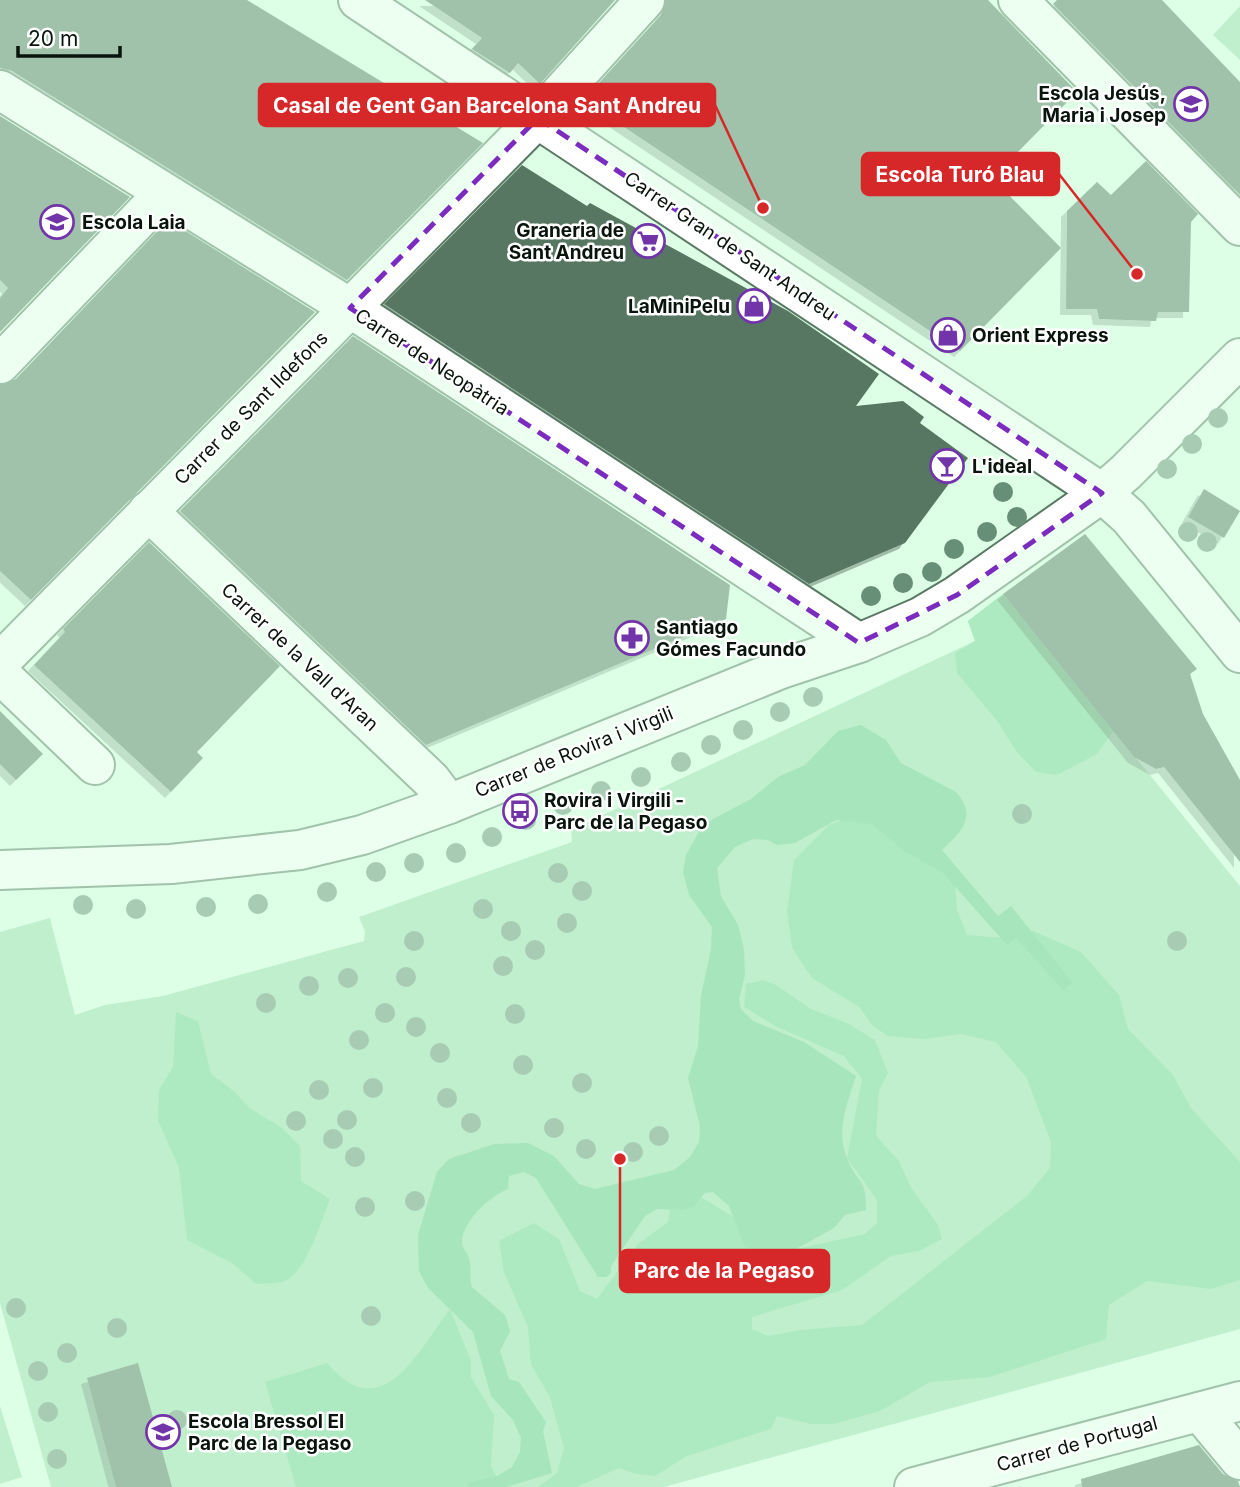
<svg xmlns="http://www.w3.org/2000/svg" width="1240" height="1487" font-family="Inter,sans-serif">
	<defs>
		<filter id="shadow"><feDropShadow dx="-6" dy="6" stdDeviation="0" flood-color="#0004"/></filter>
	</defs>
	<rect width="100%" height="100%" fill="#dcffe6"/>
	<g fill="#9edbb1">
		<polygon points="1240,6 1240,60 1213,35"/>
		<polygon points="1003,594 1240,886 1240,1329 664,1487 51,1487 0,1303 0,932 50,918 75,1015 105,1005 163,996 364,941 365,932 359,917 572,842 571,830 975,641 968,621"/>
		<polygon points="0,1406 22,1477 0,1484"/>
	</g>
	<g fill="#73d195">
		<polygon points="1003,594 1114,730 1097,754 1057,775 1036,772 1016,751 998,722 957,673 955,653 975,641 968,621"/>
		<polygon points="859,813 942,869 955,885 957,910 967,935 1004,938 1033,931 1081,952 1119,995 1128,1029 1173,1075 1191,1108 1240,1162 1240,1280 1211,1289 1147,1281 1109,1305 1106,1339 990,1377 930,1382 880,1411 834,1424 811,1424 777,1416 771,1429 687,1456 655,1476 636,1474 619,1468 577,1487 538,1487 557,1473 564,1448 550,1398 531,1364 528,1327 504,1272 499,1241 534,1223 559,1239 580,1291 597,1299 638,1244 668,1222 671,1205 696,1194 763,1235 796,1249 865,1234 877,1223 877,1200 847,1158 862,1079 844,1056 777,1027 744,1007 746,984 763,980 776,985 811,1009 847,1023 875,1040 888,1073 879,1091 876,1136 899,1161 910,1186 938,1225 942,1239 919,1251 891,1256 842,1290 752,1317 752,1329 768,1336 800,1330 862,1325 1027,1196 1050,1168 1051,1142 1026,1077 996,1042 961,1034 923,1039 888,1036 873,1026 859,1007 812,978 792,948 787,912 794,860 829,825"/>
		<path d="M176 1012 198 1021 211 1074 234 1091 249 1108 282 1128 300 1146 301 1181 330 1199C322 1219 306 1274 284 1281 276 1284 265 1283 256 1284L232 1263 187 1240 179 1168 158 1120 159 1090 173 1067Z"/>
		<path d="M450 1309 471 1361V1377L494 1415 491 1466 502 1487H296L265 1382 327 1363C382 1429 418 1351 450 1309Z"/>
	</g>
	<path fill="#67c58a" d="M861 725 886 740 901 763 956 792C978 817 961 832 942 850L998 916 1011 906 1073 983 1063 990 1016 938 1007 945 943 873 904 851 872 824 836 820 795 843 777 845 768 840 753 839 735 847 717 868 721 896 738 925 744 950 745 975 739 999 741 1009 753 1021 804 1042 856 1076C847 1104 835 1132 848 1161 860 1187 866 1177 866 1210L845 1215 834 1228 785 1255 745 1247 729 1206 713 1192 705 1193 693 1207 683 1210 657 1209 645 1216 611 1266V1273L606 1277H598L536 1178 524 1172 509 1176 508 1189C490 1196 461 1222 462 1244 463 1250 468 1253 469 1259 472 1268 469 1277 472 1287L505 1315 510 1331 500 1351 509 1379 519 1382 546 1422 543 1431 552 1473 506 1487H468L467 1483 497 1476 512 1467 520 1452 521 1438 513 1420 491 1396 473 1332 428 1288 419 1271 418 1235 437 1172 449 1159 494 1144 528 1143 554 1156 579 1184 595 1189 674 1170 690 1157 699 1142 700 1126 688 1078 698 1046 701 995 711 949 712 927 689 895 683 872 686 855 701 828 713 819 751 799 778 777 805 765 838 731Z"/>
	<g fill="#587762" filter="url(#shadow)">
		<polygon points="0,0 247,0 483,143 347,280 12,71 0,68"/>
		<polygon points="425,0 615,0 540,84 518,63 510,73 472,49 482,38"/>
		<polygon points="666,0 988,0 1077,92 992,178 1061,248 960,351 585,101 579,105 661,15"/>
		<polygon points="1057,0 1162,0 1240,82 1240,195 1053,4"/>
		<polygon points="0,116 130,197 0,332 0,298 8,288 0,280"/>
		<polygon points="1146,161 1198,214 1191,222 1189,312 1158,312 1156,321 1099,319 1097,309 1066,309 1067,211 1097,182 1111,195"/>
		<polygon points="522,165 587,206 590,203 788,311 879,374 856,406 903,401 924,417 920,423 968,458 905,543 809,584 384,304"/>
		<polygon points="168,220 315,312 31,600 0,571 0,385 16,379"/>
		<polygon points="353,336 730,585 726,619 426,745 180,511"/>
		<polygon points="1204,489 1240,511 1224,538 1188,517"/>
		<polygon points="1085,534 1197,669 1190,674 1203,714 1240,780 1240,862 1164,767 1156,769 1134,757 1003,594"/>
		<polygon points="149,542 280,666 197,752 203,758 171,792 34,665 65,632 63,629"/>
		<polygon points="0,711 43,754 16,780 0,764"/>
		<polygon points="138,1363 172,1487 116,1487 87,1378"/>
		<polygon points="1199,1445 1223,1474 1238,1481 1240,1487 1082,1487 1081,1479"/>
	</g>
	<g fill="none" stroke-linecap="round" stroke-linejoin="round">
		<g stroke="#5a7964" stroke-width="42">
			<g id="minor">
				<polyline points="358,0 1102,493 1129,517 1240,653"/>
				<polyline points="1018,0 1240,226"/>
				<polyline points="0,90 350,308 859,643"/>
				<polyline points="0,364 163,194"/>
				<polyline points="148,511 431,780 449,804"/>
				<polyline points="0,662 538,118 645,0"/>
				<polyline points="0,674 95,765"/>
				<polyline points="1200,1412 1240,1460"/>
				<polyline points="914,1487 1240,1401"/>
			</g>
		</g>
		<g stroke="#5a7964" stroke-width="42">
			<polyline id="major" points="0,870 171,864 300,850 362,835 449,804 781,669 859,643 920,617 957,595 1102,493 1126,472 1240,358"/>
		</g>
		<use href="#minor" stroke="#fff" stroke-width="38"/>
		<use href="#major" stroke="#fff" stroke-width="38"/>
	</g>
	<g fill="#678e76">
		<circle cx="1218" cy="418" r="10"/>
		<circle cx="1192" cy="444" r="10"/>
		<circle cx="1167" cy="469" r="10"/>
		<circle cx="1003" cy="492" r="10"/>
		<circle cx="1017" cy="517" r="10"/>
		<circle cx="987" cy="532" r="10"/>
		<circle cx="1188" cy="532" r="10"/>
		<circle cx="1207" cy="542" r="10"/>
		<circle cx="954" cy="549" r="10"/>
		<circle cx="932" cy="572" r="10"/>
		<circle cx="903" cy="583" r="10"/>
		<circle cx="871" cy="596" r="10"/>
		<circle cx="813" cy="697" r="10"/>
		<circle cx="780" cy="712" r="10"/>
		<circle cx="743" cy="730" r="10"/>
		<circle cx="711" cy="745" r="10"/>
		<circle cx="681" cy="762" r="10"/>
		<circle cx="641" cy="777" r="10"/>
		<circle cx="601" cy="791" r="10"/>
		<circle cx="563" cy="805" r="10"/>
		<circle cx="1022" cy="814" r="10"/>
		<circle cx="526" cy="820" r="10"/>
		<circle cx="492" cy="837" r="10"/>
		<circle cx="456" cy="853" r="10"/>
		<circle cx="414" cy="863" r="10"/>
		<circle cx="376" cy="872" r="10"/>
		<circle cx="558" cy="873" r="10"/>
		<circle cx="582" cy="891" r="10"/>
		<circle cx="327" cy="892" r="10"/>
		<circle cx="258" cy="904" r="10"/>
		<circle cx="83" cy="905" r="10"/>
		<circle cx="206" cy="907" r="10"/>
		<circle cx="136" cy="909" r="10"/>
		<circle cx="483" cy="909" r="10"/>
		<circle cx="567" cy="923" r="10"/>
		<circle cx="511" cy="931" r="10"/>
		<circle cx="414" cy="941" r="10"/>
		<circle cx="1177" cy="941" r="10"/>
		<circle cx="535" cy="950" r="10"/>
		<circle cx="503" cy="966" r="10"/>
		<circle cx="406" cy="977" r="10"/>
		<circle cx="348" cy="978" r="10"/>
		<circle cx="309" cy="986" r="10"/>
		<circle cx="266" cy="1003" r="10"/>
		<circle cx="385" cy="1013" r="10"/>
		<circle cx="515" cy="1014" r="10"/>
		<circle cx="416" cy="1027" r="10"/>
		<circle cx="359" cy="1040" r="10"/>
		<circle cx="440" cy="1053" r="10"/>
		<circle cx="523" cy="1065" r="10"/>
		<circle cx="582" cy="1083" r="10"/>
		<circle cx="373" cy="1088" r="10"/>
		<circle cx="319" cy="1090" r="10"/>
		<circle cx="447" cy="1098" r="10"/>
		<circle cx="347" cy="1120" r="10"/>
		<circle cx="296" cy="1121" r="10"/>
		<circle cx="471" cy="1123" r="10"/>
		<circle cx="554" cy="1128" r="10"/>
		<circle cx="659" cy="1136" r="10"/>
		<circle cx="333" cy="1139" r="10"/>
		<circle cx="586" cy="1149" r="10"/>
		<circle cx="633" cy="1152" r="10"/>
		<circle cx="355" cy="1157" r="10"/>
		<circle cx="415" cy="1201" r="10"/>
		<circle cx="365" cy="1207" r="10"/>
		<circle cx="16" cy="1308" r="10"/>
		<circle cx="371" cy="1316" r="10"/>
		<circle cx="117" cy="1328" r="10"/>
		<circle cx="67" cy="1353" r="10"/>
		<circle cx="38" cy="1371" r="10"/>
		<circle cx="48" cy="1412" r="10"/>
		<circle cx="177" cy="1420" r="10"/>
		<circle cx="57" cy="1459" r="10"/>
	</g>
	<path d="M0 0H1240V1487H0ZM538 118 1102 493 957 595 859 643 350 308Z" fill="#dcffe6" fill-opacity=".55" fill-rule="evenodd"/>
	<path fill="none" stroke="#7b2cbf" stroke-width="5" stroke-dasharray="14 9" stroke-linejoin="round" d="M538 118 1102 493 957 595 859 643 350 308Z"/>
	<defs>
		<g id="school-ring" transform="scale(1.75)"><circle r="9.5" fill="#fff" stroke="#7234a9" stroke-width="1.5"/><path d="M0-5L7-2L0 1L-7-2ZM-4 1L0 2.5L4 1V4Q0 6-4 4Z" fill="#7234a9"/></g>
		<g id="supermarket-ring" transform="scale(1.75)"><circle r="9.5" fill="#fff" stroke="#7234a9" stroke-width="1.5"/><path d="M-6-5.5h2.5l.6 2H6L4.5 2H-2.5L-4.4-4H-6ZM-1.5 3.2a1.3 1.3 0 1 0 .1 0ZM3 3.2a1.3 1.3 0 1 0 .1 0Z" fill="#7234a9"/></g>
		<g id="shop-ring" transform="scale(1.75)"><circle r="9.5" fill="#fff" stroke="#7234a9" stroke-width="1.5"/><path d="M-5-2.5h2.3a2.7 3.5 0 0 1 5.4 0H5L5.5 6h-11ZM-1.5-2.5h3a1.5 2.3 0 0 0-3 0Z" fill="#7234a9"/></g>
		<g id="bar-ring" transform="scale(1.75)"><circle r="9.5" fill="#fff" stroke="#7234a9" stroke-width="1.5"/><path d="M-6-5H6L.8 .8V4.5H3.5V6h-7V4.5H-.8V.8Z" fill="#7234a9"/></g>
		<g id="pharmacy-ring" transform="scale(1.75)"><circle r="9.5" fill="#fff" stroke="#7234a9" stroke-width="1.5"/><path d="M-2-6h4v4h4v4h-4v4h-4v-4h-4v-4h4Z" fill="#7234a9"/></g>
		<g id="bus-ring" transform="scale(1.75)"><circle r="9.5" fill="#fff" stroke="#7234a9" stroke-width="1.5"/><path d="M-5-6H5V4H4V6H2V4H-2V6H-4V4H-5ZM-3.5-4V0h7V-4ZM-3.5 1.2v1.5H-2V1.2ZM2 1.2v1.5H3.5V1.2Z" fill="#7234a9"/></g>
	</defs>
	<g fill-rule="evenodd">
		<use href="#school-ring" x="1191" y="104"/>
		<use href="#school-ring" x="57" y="222"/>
		<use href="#supermarket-ring" x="648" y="241"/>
		<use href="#shop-ring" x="754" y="306"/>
		<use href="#shop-ring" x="948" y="335"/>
		<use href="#bar-ring" x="947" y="466"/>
		<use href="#pharmacy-ring" x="632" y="638"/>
		<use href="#bus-ring" x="520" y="811"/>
		<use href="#school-ring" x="163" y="1432"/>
	</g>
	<g text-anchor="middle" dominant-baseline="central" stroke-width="5" stroke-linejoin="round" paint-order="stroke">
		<g font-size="19" font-weight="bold" fill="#08140c" stroke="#fff" text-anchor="start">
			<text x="1166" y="93" text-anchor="end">Escola Jesús,<tspan x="1166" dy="22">Maria i Josep</tspan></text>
			<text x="82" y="222">Escola Laia</text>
			<text x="624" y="230" text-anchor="end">Graneria de<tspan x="624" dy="22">Sant Andreu</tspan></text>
			<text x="730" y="306" text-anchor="end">LaMiniPelu</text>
			<text x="972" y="335">Orient Express</text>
			<text x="972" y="466">L'ideal</text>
			<text x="656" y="627">Santiago<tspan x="656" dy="22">Gómes Facundo</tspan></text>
			<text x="544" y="800">Rovira i Virgili -<tspan x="544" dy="22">Parc de la Pegaso</tspan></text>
			<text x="188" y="1421">Escola Bressol El<tspan x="188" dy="22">Parc de la Pegaso</tspan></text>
		</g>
		<g font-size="19" fill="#08140c" stroke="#fff">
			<text transform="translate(730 246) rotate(34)">Carrer Gran de Sant Andreu</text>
			<text transform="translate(432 362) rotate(33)">Carrer de Neopàtria</text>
			<text transform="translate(251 408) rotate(-45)">Carrer de Sant Ildefons</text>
			<text transform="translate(300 657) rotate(43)">Carrer de la Vall d'Aran</text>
			<text transform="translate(574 752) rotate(-22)">Carrer de Rovira i Virgili</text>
			<text transform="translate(1077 1444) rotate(-15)">Carrer de Portugal</text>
		</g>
	</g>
	<path fill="none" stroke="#d62828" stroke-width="2.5" d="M763 208L715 105M1137 274L1059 174M620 1159L620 1271"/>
	<g fill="#d62828" stroke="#fff" stroke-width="2.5">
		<circle cx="763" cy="208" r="7"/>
		<circle cx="1137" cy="274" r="7"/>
		<circle cx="620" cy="1159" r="7"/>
	</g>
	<g fill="#d62828" stroke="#d62828" stroke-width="2.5">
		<rect x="259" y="84" width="456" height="42" rx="7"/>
		<rect x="862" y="153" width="197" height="42" rx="7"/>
		<rect x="620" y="1250" width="209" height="42" rx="7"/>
	</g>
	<g font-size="21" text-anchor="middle" font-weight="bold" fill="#fff">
		<text x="487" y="113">Casal de Gent Gan Barcelona Sant Andreu</text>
		<text x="960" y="182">Escola Turó Blau</text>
		<text x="724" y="1278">Parc de la Pegaso</text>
	</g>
	<path d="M18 46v10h102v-10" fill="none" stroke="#08140c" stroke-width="3.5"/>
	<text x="28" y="46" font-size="21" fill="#08140c" stroke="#ffffff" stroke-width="5" paint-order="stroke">20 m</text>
</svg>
